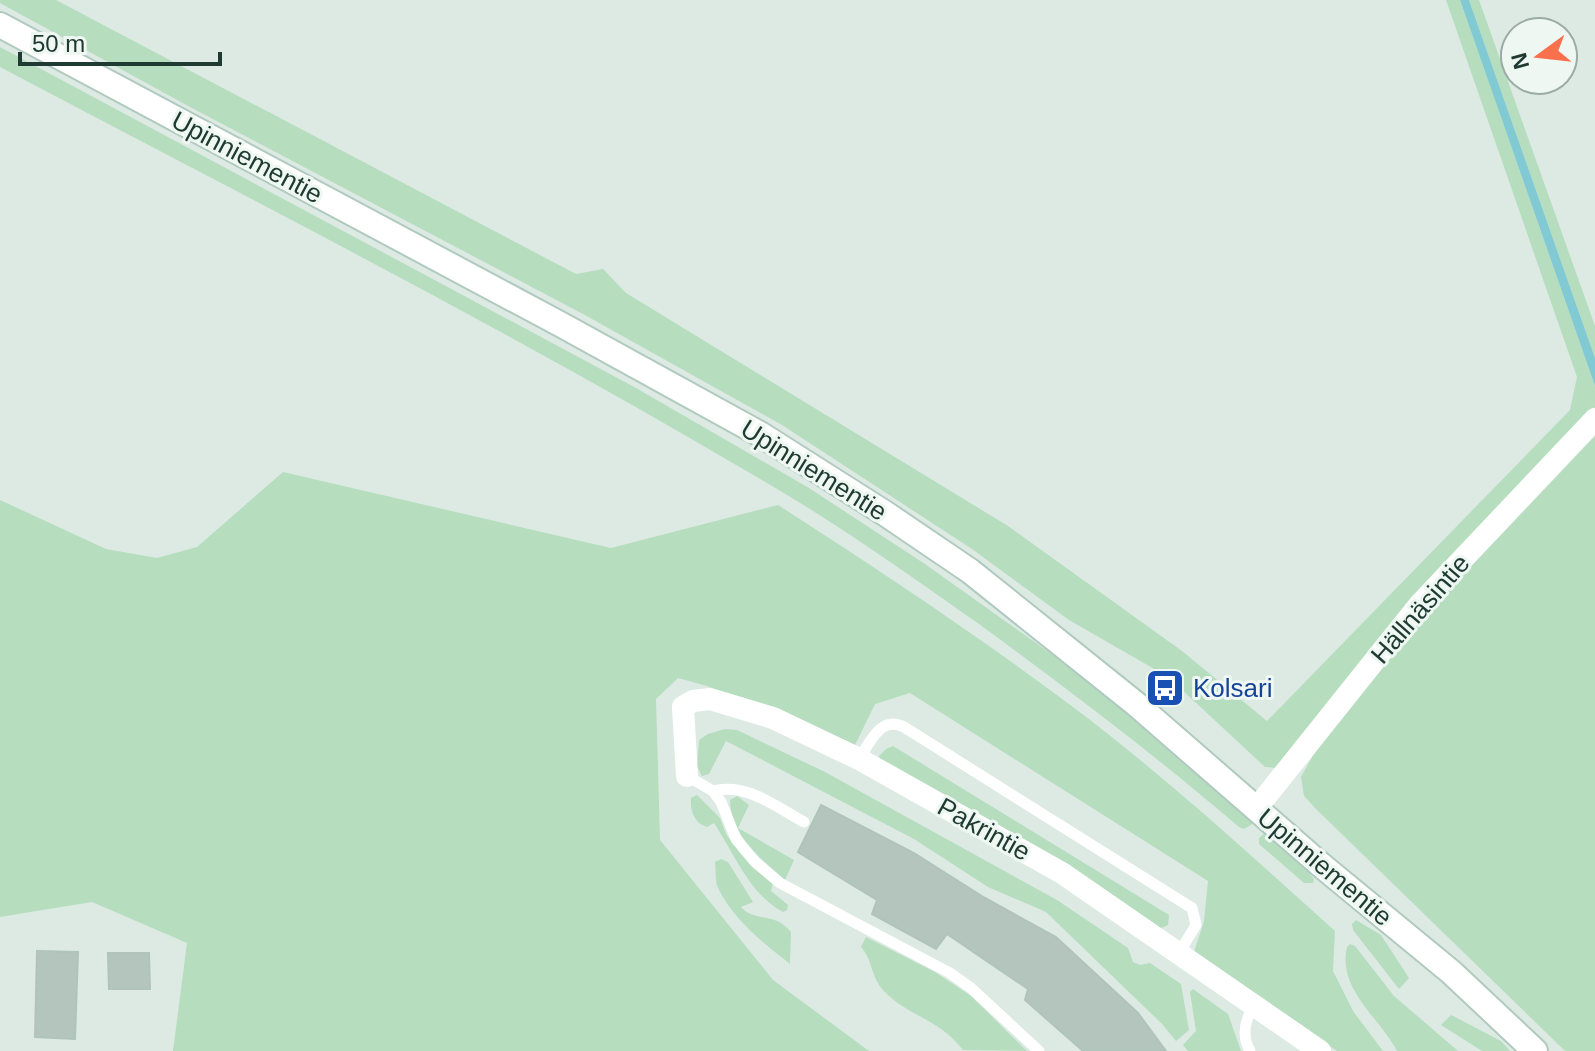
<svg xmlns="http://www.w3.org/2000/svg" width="1595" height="1051" font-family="Helvetica,sans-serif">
	<rect width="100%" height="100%" fill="#ddeae4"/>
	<g fill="#b5ddbe">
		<polygon points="0,0 56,0 576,274 603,269 626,293 1008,526 1182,651 1267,721 1570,410 1577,377 1446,0 1460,0 1595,386 1595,407 1489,524 1278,768 1265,767 1180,688 1156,670 1069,620 972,549 782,425 583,314 190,107 0,3"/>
		<polygon points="1469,0 1479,0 1595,326 1595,358"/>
		<path d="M0 47 636 388 809 488 925 564 1064 663 1254 816V823L1244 829 1239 827C1155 755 1068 689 979 624 919 582 859 539 797 501 538 345 267 208 0 67Z"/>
		<polygon points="1595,436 1595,1051 1565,1051 1316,809 1304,796 1301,777 1323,738 1392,650"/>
		<path d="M283 472 611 548 778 505C882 572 986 641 1085 716 1172 783 1253 857 1335 931L1333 971 1353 1011 1383 1051H1337L1194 952 1204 921 1208 881 910 693 875 704 855 745 707 686 678 678 656 699 660 840 773 980 869 1051H173L187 943 92 902 0 917V500L106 549 157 558 197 547Z"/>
		<polygon points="725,729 737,730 825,772 1057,900 1128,948 1133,962 1140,965 1150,963 1181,984 1189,1030 1176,1041 1162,1024 1046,912 988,887 914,839 726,741 709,774 702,776 697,766 699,740 708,734"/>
		<polygon points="893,746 1169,915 1168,925 1159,929 881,764 879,756 886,749"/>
		<path d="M697 795 720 818 726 834 740 853 773 883 771 891 788 905 787 910 783 912C750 895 734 853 714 823L707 827C694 823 690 811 691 798Z"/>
		<path d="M737 796 749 805 738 828 794 860 785 880C761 858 731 836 730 800Z"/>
		<polygon points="1266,832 1298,860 1314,879 1313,883 1304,883 1259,844 1259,838"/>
		<path d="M721 859 728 862 753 902 741 907C755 923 774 911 791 932L790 964C764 944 733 919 718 888 715 881 716 871 715 862Z"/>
		<polygon points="1356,920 1381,935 1409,978 1399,989 1353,930 1352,924"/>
		<path d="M866 937 935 972 971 996 1027 1051 963 1050C939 1019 913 1018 888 995 869 978 875 963 861 947Z"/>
		<path d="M1350 944 1355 946 1394 996 1458 1051H1397C1380 1018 1337 989 1347 947Z"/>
		<polygon points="1193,989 1228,1014 1241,1051 1188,1051 1183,1045 1196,1031 1190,992"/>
		<polygon points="1451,1015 1501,1041 1510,1051 1482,1051 1441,1025"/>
	</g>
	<polygon fill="#82cad3" points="1460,0 1469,0 1595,358 1595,386"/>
	<g fill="#b3c5bd" stroke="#b0c4bb" stroke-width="2">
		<polygon points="821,805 914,853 985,898 1056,937 1138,1013 1166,1051 1083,1051 1025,1000 1028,989 947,934 936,949 872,914 877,900 798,852"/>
		<polygon points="37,951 78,952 75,1039 35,1037"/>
		<polygon points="108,953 149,953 150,989 109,989"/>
	</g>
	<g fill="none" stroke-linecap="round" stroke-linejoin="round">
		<g stroke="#b0cac0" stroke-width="28">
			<polyline id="secondary" points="0,25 560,324 760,434 886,514 970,571 1136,704 1321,865 1451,972 1535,1051"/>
		</g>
		<g stroke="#fff" stroke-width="11">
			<path d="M859 759C870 742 881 715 904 727L1192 908 1196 925 1179 953"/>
			<polyline points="687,776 713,791 721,802 736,839 755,862 780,883 950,973 971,988 1039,1051"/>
			<path d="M713 791C746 782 776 807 804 822"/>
			<path d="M1250 1051C1241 1035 1245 1020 1254 1005"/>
		</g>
		<g stroke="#fff" stroke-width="22">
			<polyline points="687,776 683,707 693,701 710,699 773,718 859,759 1062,873 1320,1051"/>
			<polyline points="1256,809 1419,605 1595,419"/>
		</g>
		<use href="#secondary" stroke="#fff" stroke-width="24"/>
	</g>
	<defs>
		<g id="bus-square" transform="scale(2)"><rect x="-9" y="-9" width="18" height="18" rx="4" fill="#1a4fb4" stroke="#eef7f2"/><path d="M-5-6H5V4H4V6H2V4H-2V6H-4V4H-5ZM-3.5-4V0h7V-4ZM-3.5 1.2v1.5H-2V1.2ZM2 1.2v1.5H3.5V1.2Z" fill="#fff"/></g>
	</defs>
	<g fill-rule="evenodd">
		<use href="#bus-square" x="1165" y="688"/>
	</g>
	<g text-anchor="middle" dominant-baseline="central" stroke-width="6" stroke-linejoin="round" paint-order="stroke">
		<g font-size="26" fill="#1e3a32" stroke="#eef7f2">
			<text transform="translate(247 157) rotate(28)">Upinniementie</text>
			<text transform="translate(814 470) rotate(32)">Upinniementie</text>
			<text transform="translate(1420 609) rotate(-49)">Hällnäsintie</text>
			<text transform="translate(984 829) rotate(29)">Pakrintie</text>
			<text transform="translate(1325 867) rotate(40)">Upinniementie</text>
		</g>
		<g font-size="26" fill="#164399" stroke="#eef7f2" text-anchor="start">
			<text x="1193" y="688">Kolsari</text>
		</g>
	</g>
	<g transform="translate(1539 56) rotate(255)"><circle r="38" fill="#eef7f2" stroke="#9baba5" stroke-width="2"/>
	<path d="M0-6L14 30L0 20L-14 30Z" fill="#f9704d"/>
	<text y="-12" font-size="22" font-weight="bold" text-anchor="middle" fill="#1e3a32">N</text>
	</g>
	<path d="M20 52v12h200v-12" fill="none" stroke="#1e3a32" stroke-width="4"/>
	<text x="32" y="52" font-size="24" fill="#1e3a32" stroke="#eef7f2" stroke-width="6" paint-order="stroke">50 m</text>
</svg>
